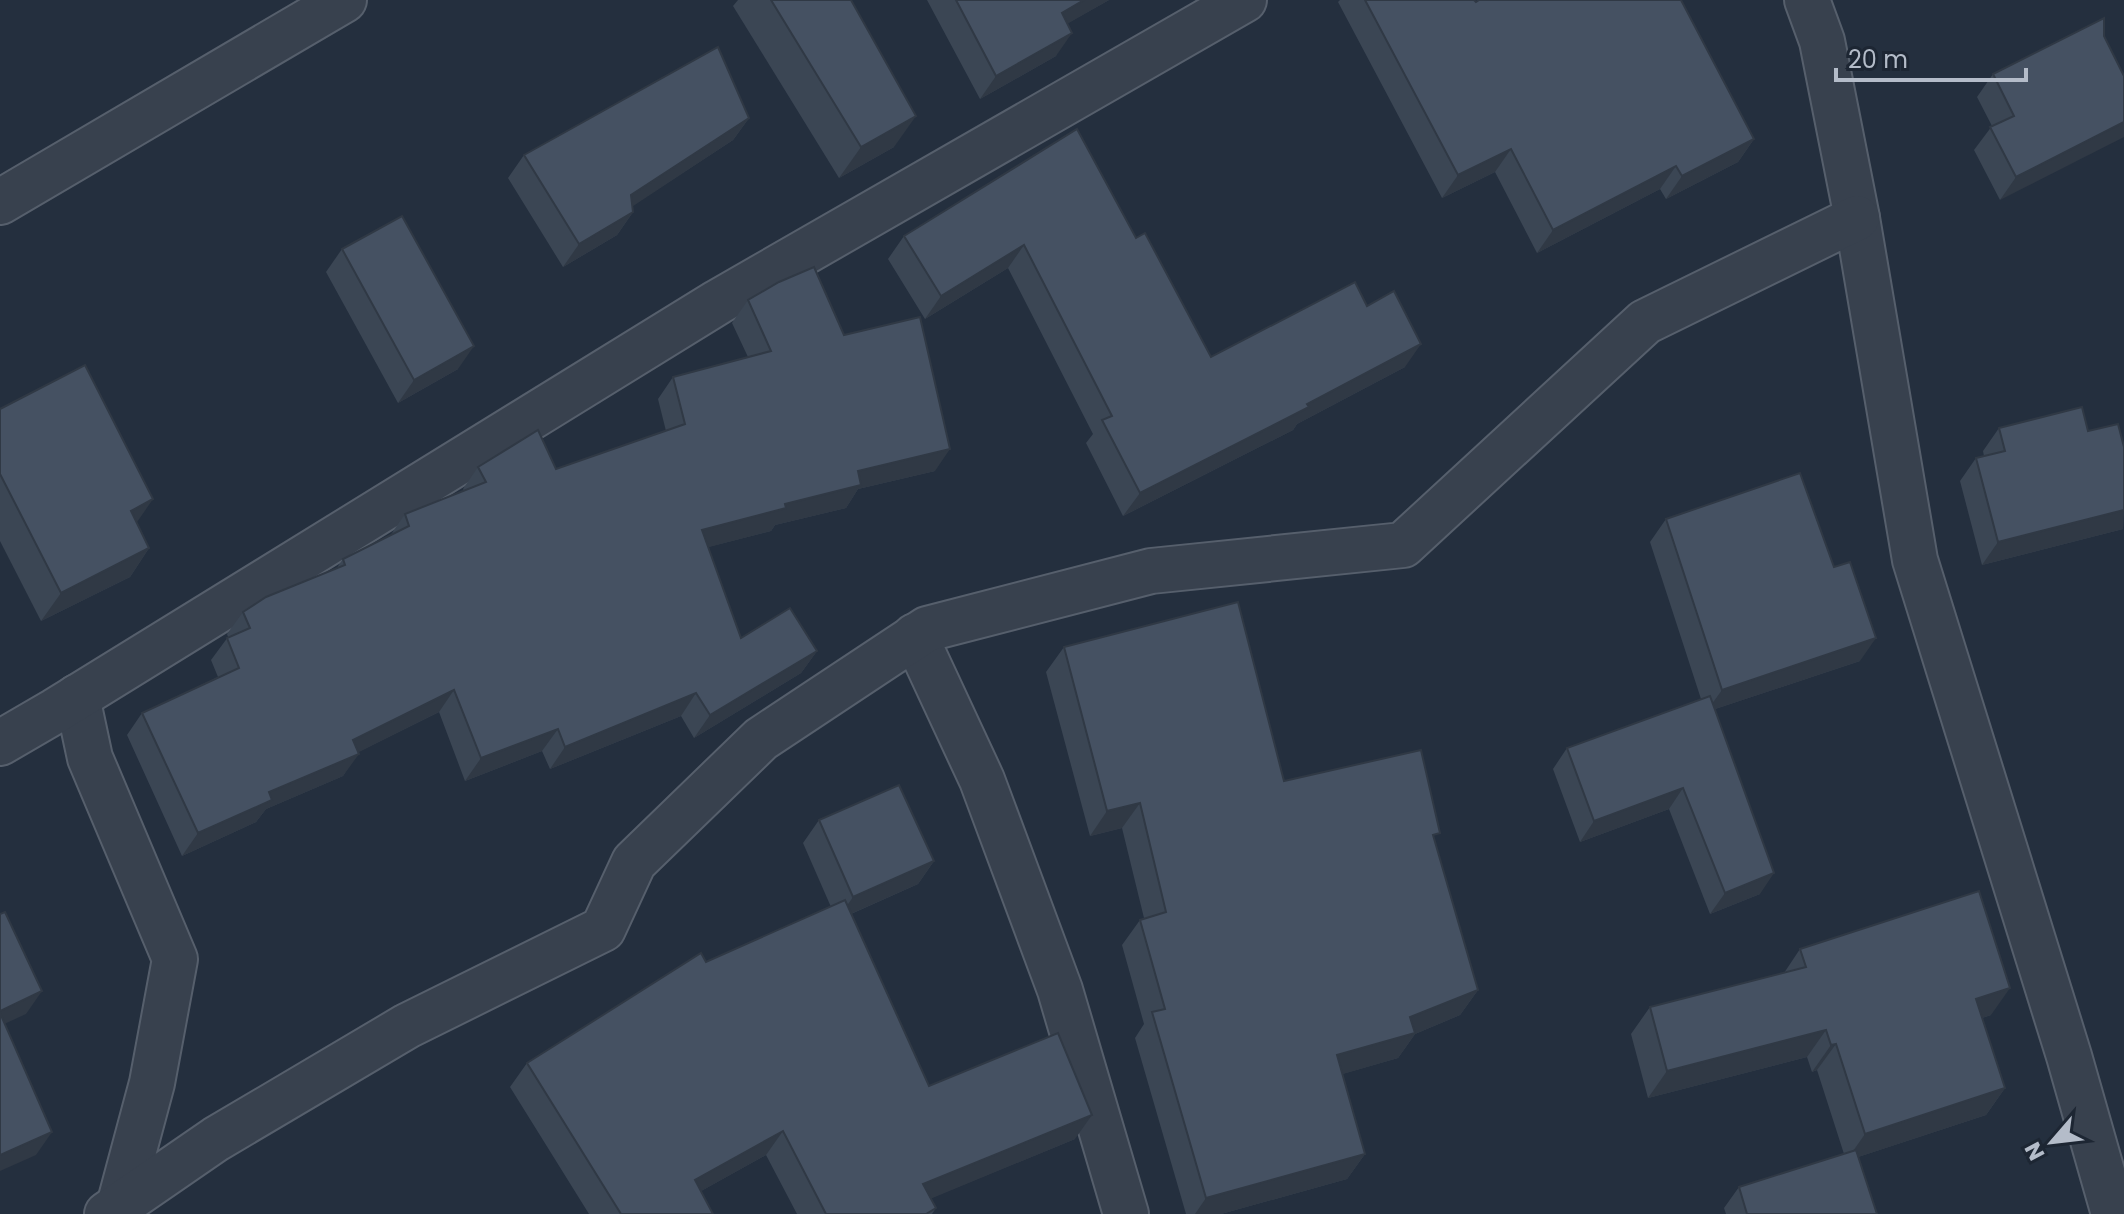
<svg xmlns="http://www.w3.org/2000/svg" width="2124" height="1214" font-family="Poppins,sans-serif">
	<rect width="100%" height="100%" fill="#242f3e"/>
	<g fill="none" stroke-linecap="round" stroke-linejoin="round">
		<g stroke="#565f6c" stroke-width="48">
			<g id="minor">
				<polyline points="1807,0 1822,41 1857,218 1915,560 2069,1056 2114,1214"/>
				<polyline points="0,202 344,0"/>
				<polyline points="915,636 982,780 1060,990 1126,1214"/>
				<polyline points="77,697 90,758 175,959 152,1083 119,1206 120,1214"/>
				<polyline points="0,743 55,711 718,302 1244,0"/>
				<polyline points="107,1214 216,1139 407,1026 603,929 634,862 761,739 927,629 1151,571 1403,545 1645,322 1857,218"/>
			</g>
		</g>
		<use href="#minor" stroke="#38414e" stroke-width="44"/>
	</g>
	<g fill="#3b4654">
		<polygon points="738,0 851,0 894,147 839,178 733,6"/>
		<polygon points="927,0 1109,0 1068,23 1056,56 980,99"/>
		<polygon points="1340,0 1474,0 1476,2 1683,3 1754,139 1738,162 1666,199 1660,189 1537,253 1495,172 1442,198 1338,2"/>
		<polygon points="2104,36 2124,76 2000,200 1974,150 1992,126 1977,97 1993,74"/>
		<polygon points="749,118 733,140 632,206 633,212 617,235 563,267 508,178 524,155"/>
		<polygon points="904,236 1136,238 1211,357 1367,306 1405,367 1297,424 1293,430 1123,516 1086,443 1093,434 1008,268 925,319 888,259"/>
		<polygon points="342,249 458,369 398,403 326,272"/>
		<polygon points="748,300 844,335 935,471 858,489 846,508 775,525 771,531 708,547 741,638 817,651 801,673 694,738 681,716 550,769 542,751 465,781 439,712 358,752 343,776 266,809 256,822 182,856 127,735 142,713 218,677 211,660 228,637 227,634 243,612 336,569 343,559 390,536 405,514 464,491 463,489 478,467 556,469 666,431 658,399 673,377 748,357 732,323"/>
		<polygon points="0,409 137,523 149,548 130,577 41,621 0,541"/>
		<polygon points="1999,428 2088,431 2124,447 2123,529 1982,565 1960,481 1976,458 1984,456 1983,451"/>
		<polygon points="1666,519 1860,661 1715,709 1760,894 1710,914 1669,809 1580,842 1553,769 1567,748 1701,699 1650,542"/>
		<polygon points="1064,647 1284,781 1435,841 1478,990 1460,1015 1415,1034 1398,1058 1342,1074 1365,1154 1347,1179 1221,1214 1186,1214 1135,1038 1144,1024 1122,945 1140,920 1144,918 1122,828 1090,836 1046,672"/>
		<polygon points="819,820 934,861 918,884 851,914 929,1086 1075,1139 931,1198 936,1208 932,1214 797,1214 766,1155 701,1191 713,1214 589,1214 510,1087 527,1063 706,962 831,907 803,843"/>
		<polygon points="1800,949 1991,1015 1982,1018 2005,1088 1986,1115 1858,1157 1877,1214 1726,1214 1724,1208 1739,1187 1844,1154 1817,1070 1812,1072 1807,1057 1648,1098 1631,1034 1650,1007 1784,973"/>
	</g>
	<g fill="#303945">
		<polygon points="1084,0 1109,0 1046,36 1062,13"/>
		<polygon points="1072,33 1056,56 980,99 996,76"/>
		<polygon points="916,116 894,147 839,178 861,147"/>
		<polygon points="749,118 733,140 615,218 631,195"/>
		<polygon points="2124,122 2124,137 2000,200 2016,177"/>
		<polygon points="1754,139 1738,162 1666,199 1682,176"/>
		<polygon points="1511,149 1495,172 1442,198 1458,175"/>
		<polygon points="1676,166 1660,189 1537,253 1553,230"/>
		<polygon points="633,212 617,235 563,267 579,244"/>
		<polygon points="1024,245 1008,268 925,319 941,296"/>
		<polygon points="1421,344 1405,367 1297,424 1293,430 1123,516 1140,493"/>
		<polygon points="474,346 458,369 398,403 414,380"/>
		<polygon points="950,449 935,471 858,489 846,508 775,525 771,531 686,553 702,530 785,504 858,471"/>
		<polygon points="153,499 133,528 131,511"/>
		<polygon points="2124,510 2123,529 1982,565 1998,542"/>
		<polygon points="149,548 130,577 41,621 61,593"/>
		<polygon points="1876,638 1860,661 1706,712 1722,690"/>
		<polygon points="817,651 801,673 694,738 710,715"/>
		<polygon points="454,690 439,712 337,763 353,740"/>
		<polygon points="696,693 681,716 550,769 565,747"/>
		<polygon points="558,729 542,751 465,781 481,758"/>
		<polygon points="359,754 343,776 266,809 256,822 182,856 198,833 269,792"/>
		<polygon points="1683,788 1669,809 1580,842 1594,821"/>
		<polygon points="1140,803 1122,828 1090,836 1107,811"/>
		<polygon points="934,861 918,884 837,920 853,897"/>
		<polygon points="1774,873 1760,894 1710,914 1725,893"/>
		<polygon points="2010,988 1991,1015 1957,1026 1976,999"/>
		<polygon points="1478,990 1460,1015 1415,1034 1398,1058 1319,1081 1337,1055 1410,1017"/>
		<polygon points="42,991 26,1014 0,1026 0,1011"/>
		<polygon points="1826,1030 1807,1057 1648,1098 1667,1071"/>
		<polygon points="1836,1044 1817,1070 1812,1072 1831,1045"/>
		<polygon points="2005,1088 1986,1115 1846,1161 1865,1134"/>
		<polygon points="1092,1115 1075,1139 906,1209 923,1184"/>
		<polygon points="783,1131 766,1155 678,1204 695,1180"/>
		<polygon points="52,1132 36,1155 0,1171 0,1155"/>
		<polygon points="1365,1154 1347,1179 1221,1214 1195,1214 1206,1198"/>
	</g>
	<g fill="#455162" stroke="#303945" stroke-width="2">
		<polygon points="771,0 851,0 916,116 861,147"/>
		<polygon points="956,0 1084,0 1062,13 1072,33 996,76"/>
		<polygon points="1365,0 1474,0 1476,2 1479,0 1681,0 1754,139 1682,176 1676,166 1553,230 1511,149 1458,175"/>
		<polygon points="2104,18 2104,36 2124,76 2124,122 2016,177 1990,127 2014,116 1993,74"/>
		<polygon points="718,47 749,118 631,195 633,212 579,244 524,155"/>
		<polygon points="1077,129 1136,238 1145,233 1211,357 1355,282 1367,306 1394,291 1421,344 1307,404 1309,407 1140,493 1102,420 1112,416 1024,245 941,296 904,236"/>
		<polygon points="402,216 474,346 414,380 342,249"/>
		<polygon points="814,267 844,335 920,317 950,449 858,471 861,485 785,504 786,508 702,530 741,638 790,608 817,651 710,715 696,693 565,747 558,729 481,758 454,690 353,740 359,754 269,792 272,800 198,833 142,713 239,668 227,638 250,628 243,612 266,597 345,565 343,559 409,526 405,514 486,482 478,467 538,430 556,469 685,424 673,377 771,351 748,300 779,282"/>
		<polygon points="85,365 153,499 131,511 149,548 61,593 0,474 0,409"/>
		<polygon points="2082,407 2088,431 2118,424 2124,447 2124,510 1998,542 1976,458 2005,451 1999,428"/>
		<polygon points="1800,473 1834,567 1850,562 1876,638 1722,690 1666,519"/>
		<polygon points="1238,602 1284,781 1421,750 1440,833 1433,835 1478,990 1410,1017 1415,1033 1337,1055 1365,1154 1206,1198 1152,1012 1165,1009 1140,920 1166,912 1140,803 1107,811 1064,647"/>
		<polygon points="1710,696 1774,873 1725,893 1683,788 1594,821 1567,748"/>
		<polygon points="899,785 934,861 853,897 819,820"/>
		<polygon points="1979,891 2010,988 1976,999 2005,1088 1865,1134 1836,1044 1831,1045 1826,1030 1667,1071 1650,1007 1806,967 1800,949"/>
		<polygon points="845,900 929,1086 1058,1033 1092,1115 923,1184 936,1208 926,1214 826,1214 783,1131 695,1180 713,1214 621,1214 527,1063 701,953 706,962"/>
		<polygon points="5,912 42,991 0,1011 0,914"/>
		<polygon points="0,1013 52,1132 0,1155"/>
		<polygon points="1856,1150 1877,1214 1747,1214 1739,1187"/>
	</g>
	<g transform="translate(2052 1142) rotate(242)" stroke="#1d2633" stroke-width="6" paint-order="stroke">
	<path d="M0-6L14 30L0 20L-14 30Z" fill="#b4bcc9"/>
	<text y="-12" font-size="22" font-weight="bold" text-anchor="middle" fill="#b4bcc9">N</text>
	</g>
	<path d="M1836 68v12h190v-12" fill="none" stroke="#b4bcc9" stroke-width="4"/>
	<text x="1848" y="68" font-size="24" fill="#b4bcc9" stroke="#1d2633" stroke-width="6" paint-order="stroke">20 m</text>
</svg>
